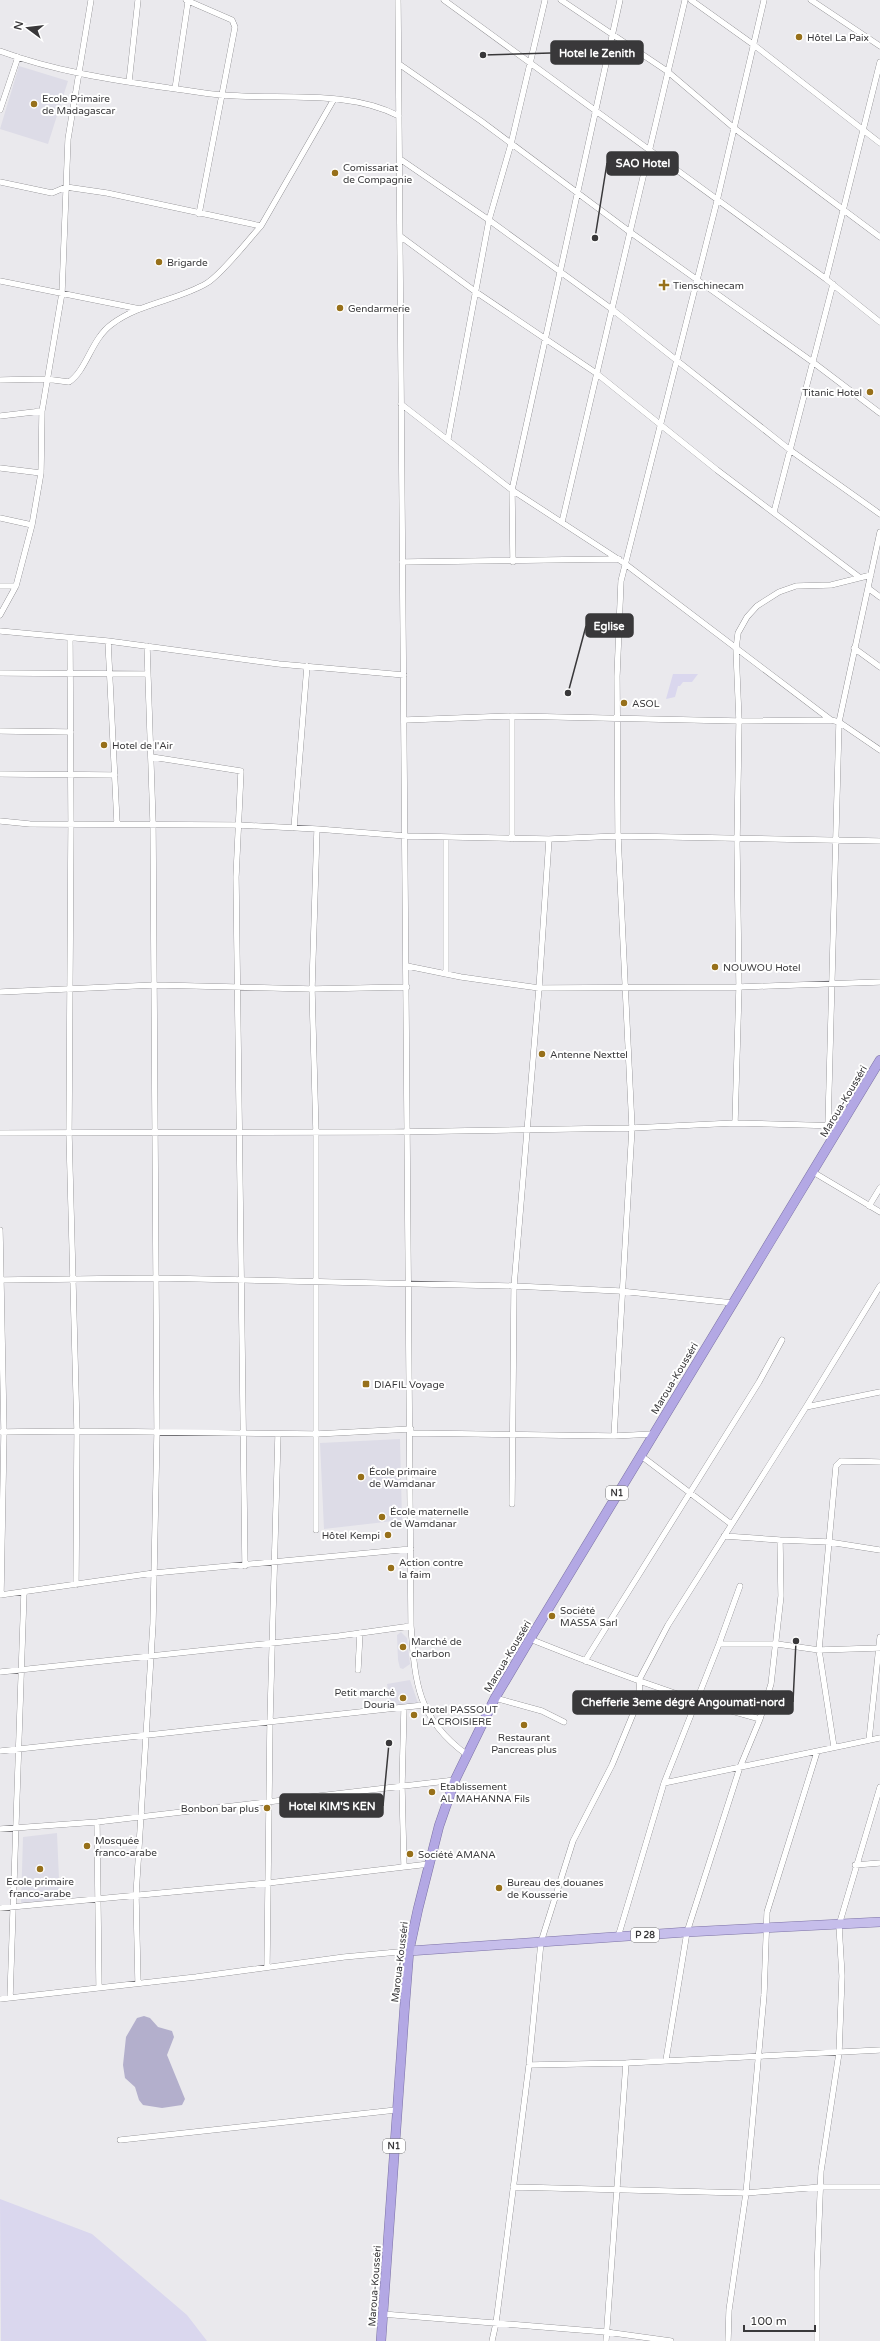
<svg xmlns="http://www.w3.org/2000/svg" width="880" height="2341" font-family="'Varela Round',sans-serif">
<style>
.built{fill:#dddce7}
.green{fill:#dad7ee}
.water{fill:#b3afcc}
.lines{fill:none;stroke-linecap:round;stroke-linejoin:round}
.minor-casing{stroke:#727175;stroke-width:6}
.primary-casing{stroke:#7c72a5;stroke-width:10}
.trunk-casing{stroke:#7c72a5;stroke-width:10}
.minor{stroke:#fff;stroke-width:5.5}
.primary{stroke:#c6beeb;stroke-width:9}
.trunk{stroke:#b3a8e4;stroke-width:9}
.poi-dot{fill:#97701a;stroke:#fff;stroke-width:1.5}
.labels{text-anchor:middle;stroke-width:4;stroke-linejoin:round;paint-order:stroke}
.shield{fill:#fff;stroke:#747475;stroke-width:1}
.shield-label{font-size:9px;font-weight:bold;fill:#39383a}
.poi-label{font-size:10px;fill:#39383a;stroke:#fff;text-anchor:start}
.street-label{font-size:10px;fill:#39383a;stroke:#fff}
.leader{fill:none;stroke:#39383a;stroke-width:1.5}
.callout-dot{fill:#39383a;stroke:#fff;stroke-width:1.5}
.callout{fill:#39383a;stroke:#39383a;stroke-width:1.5}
.callout-label{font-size:11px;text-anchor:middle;font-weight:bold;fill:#fff}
</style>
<rect width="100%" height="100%" fill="#eae9ed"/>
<!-- built -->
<path class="built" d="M 19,66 L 68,81 L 48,144 L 0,129 Z
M 400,1439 L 402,1520 L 324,1529 L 320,1443 Z
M 401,1632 L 407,1638 L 410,1664 L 403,1669 L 400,1668 L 398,1660 L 397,1635 Z
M 410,1680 L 419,1706 L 391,1708 L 387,1684 Z
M 57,1833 L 60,1902 L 21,1905 L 23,1837 Z"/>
<!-- green -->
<path class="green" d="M 673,674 L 698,674 L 692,682 L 683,682 L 680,686 L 678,686 L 675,697 L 666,699 Z
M 0,2199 L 92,2234 L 187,2315 L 207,2341 L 1,2341 Z"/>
<!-- water -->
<path class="water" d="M 144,2016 L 150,2018 L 158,2027 L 172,2031 L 174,2037 L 167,2055 L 185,2099 L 182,2105 L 162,2108 L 143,2105 L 139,2100 L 135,2087 L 125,2078 L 123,2065 L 126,2037 L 137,2018 Z"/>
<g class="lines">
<defs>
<path id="minor" d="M 186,0 L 232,20 L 235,27 L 199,214
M 398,0 L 411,1626 C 415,1682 417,1718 466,1754
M 444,0 L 826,279 L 880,322
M 561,0 L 667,71 L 734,128 L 880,237
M 685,0 L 630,232 L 814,363 L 880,413
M 691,0 L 754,45 L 880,143
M 811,0 L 880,46
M 0,51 C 54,71 112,80 169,88 C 187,90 205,94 223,95 C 280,100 346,89 399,116
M 399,64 L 481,121 L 630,232 L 562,522
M 129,82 L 138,0
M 175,89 L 188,2
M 0,110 L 18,57
M 400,159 L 489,220 L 613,310 L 790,450 L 880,514
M 0,182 L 52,193 L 66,187 L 107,193 L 261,226 C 248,240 222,274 207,283 C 179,300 140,303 112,324 C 91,339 87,370 69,382 L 46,379 L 0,380
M 261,226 L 334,99
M 400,236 L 476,292 L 596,373 L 717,470 L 859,577
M 826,279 L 880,62
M 0,281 L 140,309
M 401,404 L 512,490 L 624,563 L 831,720
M 0,416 L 42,411
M 448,439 L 489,220 L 511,144 L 545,0
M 0,468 L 41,473 L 32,525
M 41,473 L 42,411 L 62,293 L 68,139 L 91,0
M 774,512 L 833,284
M 0,518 L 32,525 L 16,586 L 0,615
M 402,562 L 619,559
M 513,562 L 512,490 L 620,0
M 0,586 L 16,586
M 868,588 L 880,597
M 0,631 L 108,641 L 279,664 L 404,675
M 70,638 L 71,824 L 69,1133 L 77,1431 L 76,1585
M 108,641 L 117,823
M 854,648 L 880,667
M 0,673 L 148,674
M 512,716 L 512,839
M 405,720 L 512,716 L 739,721 L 831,720 L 839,722 L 880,750
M 0,731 L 71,732
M 152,757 L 241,771 L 236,877 L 245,1566
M 0,774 L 115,775
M 0,821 L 30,824 L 238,825 L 317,829 L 406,836 L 549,839 L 618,836 L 880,841
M 294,828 L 307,666
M 407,966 L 461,977 L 539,988 L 739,987 L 880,982
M 446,974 L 446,837
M 0,992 L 155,985 L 312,989 L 407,987
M 735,1123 L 739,987 L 737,844 L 739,721 L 736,649 L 738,633 L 747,617 L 757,606 L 779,592 L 796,586 L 831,585 L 871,575
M 828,1125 L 839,722 L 880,532
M 0,1133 L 393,1132 L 632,1128 L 735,1123 L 841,1126
M 813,1172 L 880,1212
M 869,1206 L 880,1188
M 0,1230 L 4,1432 L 1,1595
M 0,1280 L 157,1278 L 514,1286 L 620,1291 L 733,1303
M 806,1407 L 880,1392
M 0,1432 L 77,1431 L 316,1434 L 411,1429
M 411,1433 L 614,1436 L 653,1434
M 614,1436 L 632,1128 L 618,836 L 617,676 L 621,581 L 717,201 L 764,0
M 640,1455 L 731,1524
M 512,1504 L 514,1286 L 539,988 L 549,839
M 316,1530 L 316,1133 L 312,989 L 317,829
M 724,1536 L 780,1540
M 0,1595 L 154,1573 L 411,1549
M 530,1639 C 605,1669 681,1698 760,1719
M 719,1644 L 740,1586
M 585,1661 L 759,1382 L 782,1340
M 358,1670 L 360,1633
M 0,1672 L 339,1636 L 411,1626
M 495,1698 L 542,1711 L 564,1722
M 869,1740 L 880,1637
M 834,1747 L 819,1650 L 836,1466 L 841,1461 L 880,1462
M 0,1751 L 424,1705
M 664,1783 L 880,1738
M 97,1822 L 99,1988
M 0,1829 L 97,1822 L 455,1780
M 855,1865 L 880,1863
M 404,1867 L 402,1786 L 404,1708
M 0,1908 L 268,1883 L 429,1864
M 618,1937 L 664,1783 L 719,1644 L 777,1644 L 819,1650 L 880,1648
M 267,1966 L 270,1721 L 278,1434
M 138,1983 L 136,1895 L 153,1624 L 157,1432 L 153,823 L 147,646
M 10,1998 L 24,1592
M 0,1999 L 196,1977 L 344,1957 L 409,1951
M 666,2060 L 687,1932 L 740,1767 L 760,1719 L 771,1684 L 781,1596 L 780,1540 L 829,1542 L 880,1550
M 529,2065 L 626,2063 L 880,2050
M 120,2140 L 396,2110
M 513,2187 L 746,2193 L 821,2187 L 880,2187
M 382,2314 L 606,2332 L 671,2341
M 492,2341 L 496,2323 L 529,2065 L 541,1942 L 573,1841 L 612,1765 L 638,1702 L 640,1694 L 639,1680 L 668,1625 L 806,1407 L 880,1286
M 606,2341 L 626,2063
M 728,2341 L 729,2310 L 746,2193 L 764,1995 L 767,1912 L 817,1752
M 817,2341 L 817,2271 L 821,2171 L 839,2053 L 842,1976 L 839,1925 L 880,1787"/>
<path id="primary" d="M 409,1951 L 687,1932 L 880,1922"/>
<path id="trunk" d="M 381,2341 L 405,2002 L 409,1951 L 418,1909 L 439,1826 L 455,1780 L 495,1698 L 530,1639 L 880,1060"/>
</defs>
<!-- minor casing -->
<use href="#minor" class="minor-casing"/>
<!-- primary casing -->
<use href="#primary" class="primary-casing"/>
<!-- trunk casing -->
<use href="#trunk" class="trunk-casing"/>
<!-- minor -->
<use href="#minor" class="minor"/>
<!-- primary -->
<use href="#primary" class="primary"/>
<!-- trunk -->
<use href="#trunk" class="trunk"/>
</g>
<!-- markers -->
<g class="poi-dot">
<circle cx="799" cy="37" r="4"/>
<circle cx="34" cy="104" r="4"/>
<circle cx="335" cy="173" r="4"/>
<circle cx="159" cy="262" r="4"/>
<path d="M662 279h4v4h4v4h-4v4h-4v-4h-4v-4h4z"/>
<circle cx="340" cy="308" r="4"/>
<circle cx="870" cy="392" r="4"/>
<circle cx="624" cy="703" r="4"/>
<circle cx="104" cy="745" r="4"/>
<circle cx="715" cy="967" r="4"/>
<circle cx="542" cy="1054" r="4"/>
<rect x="362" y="1380" width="8" height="8" rx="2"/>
<circle cx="361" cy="1477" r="4"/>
<circle cx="382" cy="1517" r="4"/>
<circle cx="388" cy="1535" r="4"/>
<circle cx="391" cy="1568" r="4"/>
<circle cx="552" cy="1616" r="4"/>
<circle cx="403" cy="1647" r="4"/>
<circle cx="403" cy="1698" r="4"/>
<circle cx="414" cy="1715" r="4"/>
<circle cx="524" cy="1725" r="4"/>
<circle cx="432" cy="1792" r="4"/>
<circle cx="267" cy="1808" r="4"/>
<circle cx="87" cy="1846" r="4"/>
<circle cx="410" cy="1854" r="4"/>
<circle cx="40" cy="1869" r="4"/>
<circle cx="499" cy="1888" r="4"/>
</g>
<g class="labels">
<!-- shield labels -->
<g class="shield">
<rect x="606" y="1486" width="22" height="14" rx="3"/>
<rect x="631" y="1928" width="28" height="14" rx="3"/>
<rect x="383" y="2139" width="22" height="14" rx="3"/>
</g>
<g class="shield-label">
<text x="617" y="1496">N1</text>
<text x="645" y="1938">P 28</text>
<text x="394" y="2149">N1</text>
</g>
<!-- poi labels -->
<g class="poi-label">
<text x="807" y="41">Hôtel La Paix</text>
<text x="42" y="102">Ecole Primaire<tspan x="42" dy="12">de Madagascar</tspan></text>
<text x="343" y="171">Comissariat<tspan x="343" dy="12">de Compagnie</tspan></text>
<text x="167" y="266">Brigarde</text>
<text x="673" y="289">Tienschinecam</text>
<text x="348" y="312">Gendarmerie</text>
<text x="862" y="396" text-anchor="end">Titanic Hotel</text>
<text x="632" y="707">ASOL</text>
<text x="112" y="749">Hotel de l'Air</text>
<text x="723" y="971">NOUWOU Hotel</text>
<text x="550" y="1058">Antenne Nexttel</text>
<text x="374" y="1388">DIAFIL Voyage</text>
<text x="369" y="1475">École primaire<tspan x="369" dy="12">de Wamdanar</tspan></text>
<text x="390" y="1515">École maternelle<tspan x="390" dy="12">de Wamdanar</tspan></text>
<text x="380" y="1539" text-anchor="end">Hôtel Kempi</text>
<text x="399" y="1566">Action contre<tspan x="399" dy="12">la faim</tspan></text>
<text x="560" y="1614">Société<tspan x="560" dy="12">MASSA Sarl</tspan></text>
<text x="411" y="1645">Marché de<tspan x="411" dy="12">charbon</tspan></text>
<text x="395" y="1696" text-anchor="end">Petit marché<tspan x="395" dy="12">Douria</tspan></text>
<text x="422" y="1713">Hotel PASSOUT<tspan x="422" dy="12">LA CROISIERE</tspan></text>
<text x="524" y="1741" text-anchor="middle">Restaurant<tspan x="524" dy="12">Pancreas plus</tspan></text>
<text x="440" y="1790">Etablissement<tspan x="440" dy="12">AL MAHANNA Fils</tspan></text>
<text x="259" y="1812" text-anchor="end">Bonbon bar plus</text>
<text x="95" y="1844">Mosquée<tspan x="95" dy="12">franco-arabe</tspan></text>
<text x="418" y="1858">Société AMANA</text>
<text x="40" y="1885" text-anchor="middle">Ecole primaire<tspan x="40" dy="12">franco-arabe</tspan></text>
<text x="507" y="1886">Bureau des douanes<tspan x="507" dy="12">de Kousserie</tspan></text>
</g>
<!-- street labels -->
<g class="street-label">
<text transform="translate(843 1101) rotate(-59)" y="4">Maroua-Kousséri</text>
<text transform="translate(674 1378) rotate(-59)" y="4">Maroua-Kousséri</text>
<text transform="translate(507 1656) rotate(-59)" y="4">Maroua-Kousséri</text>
<text transform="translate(399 1962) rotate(-83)" y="4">Maroua-Kousséri</text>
<text transform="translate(374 2286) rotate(-86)" y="4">Maroua-Kousséri</text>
</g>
</g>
<!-- callouts -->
<path class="leader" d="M483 55L551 53M595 238L607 163M568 693L586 626M796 1641L793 1702M389 1743L383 1806"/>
<g class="callout-dot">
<circle cx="483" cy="55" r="4"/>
<circle cx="595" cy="238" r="4"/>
<circle cx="568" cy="693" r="4"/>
<circle cx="796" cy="1641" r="4"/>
<circle cx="389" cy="1743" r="4"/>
</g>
<g class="callout">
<rect x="551" y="41" width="92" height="23" rx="4"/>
<rect x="607" y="152" width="71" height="23" rx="4"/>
<rect x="586" y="614" width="47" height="23" rx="4"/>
<rect x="573" y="1691" width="220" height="23" rx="4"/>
<rect x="280" y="1794" width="103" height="23" rx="4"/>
</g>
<g class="callout-label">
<text x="597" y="57">Hotel le Zenith</text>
<text x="643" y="167">SAO Hotel</text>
<text x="609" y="630">Eglise</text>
<text x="683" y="1706">Chefferie 3eme dégré Angoumati-nord</text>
<text x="332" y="1810">Hotel KIM'S KEN</text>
</g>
<!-- north arrow -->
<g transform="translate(28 28) rotate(285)" stroke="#ffffff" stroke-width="3" paint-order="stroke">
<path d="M0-3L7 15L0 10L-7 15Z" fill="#39383a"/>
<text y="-6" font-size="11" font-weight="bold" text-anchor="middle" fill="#39383a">N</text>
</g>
<!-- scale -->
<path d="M744 2325v6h71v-6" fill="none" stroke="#39383a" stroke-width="2"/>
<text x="750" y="2325" font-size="12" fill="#39383a" stroke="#ffffff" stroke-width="3" paint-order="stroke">100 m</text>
</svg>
